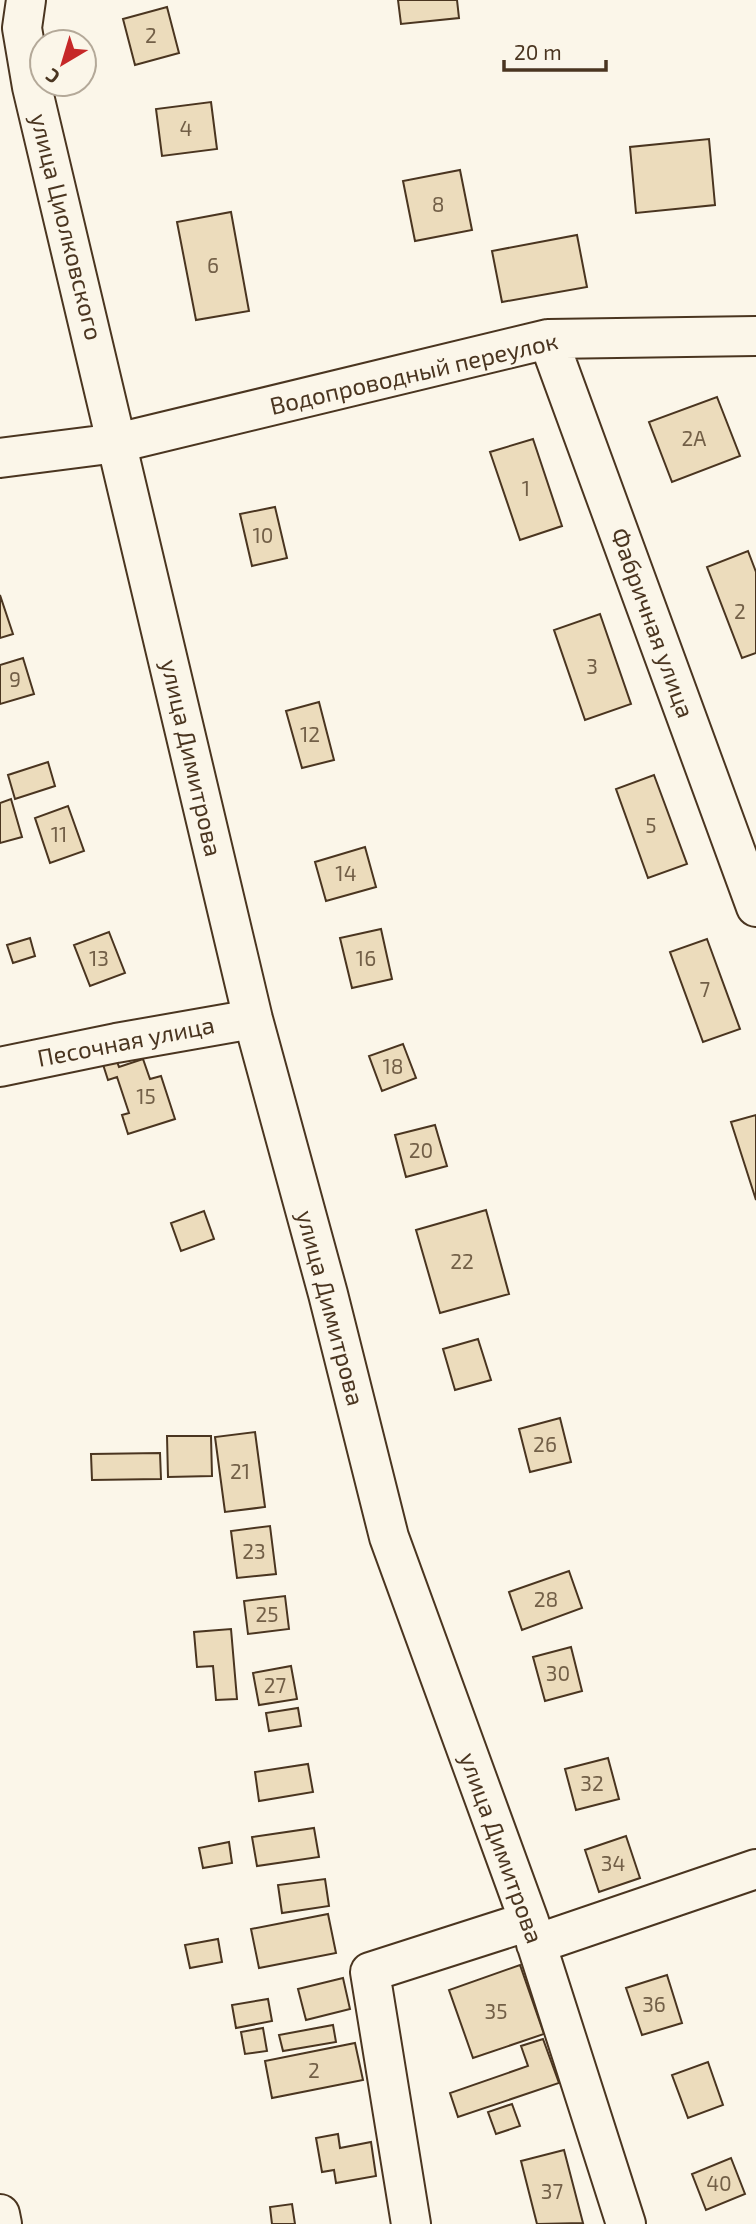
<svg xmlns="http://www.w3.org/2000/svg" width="756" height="2224" font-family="'Exo 2',sans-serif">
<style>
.building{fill:#ecdcbc;stroke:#4a3520;stroke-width:2}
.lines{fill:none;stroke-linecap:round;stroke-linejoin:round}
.minor-casing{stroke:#4a3520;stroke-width:42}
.minor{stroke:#fbf6e9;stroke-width:38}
.labels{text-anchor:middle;stroke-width:5;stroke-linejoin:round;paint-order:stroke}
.number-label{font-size:21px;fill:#725f47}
.street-label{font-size:24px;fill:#4a3520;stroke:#fbf6e9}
</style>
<rect width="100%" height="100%" fill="#fbf6e9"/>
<!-- building -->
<path class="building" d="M 398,0 L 457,0 L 459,18 L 401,24 Z
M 167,7 L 179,53 L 135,65 L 123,19 Z
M 211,102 L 217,149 L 162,156 L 156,109 Z
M 709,139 L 715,205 L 636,213 L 630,147 Z
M 460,170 L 472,230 L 415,241 L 403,181 Z
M 231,212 L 249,311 L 196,320 L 177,222 Z
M 577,235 L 587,287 L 502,302 L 492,251 Z
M 717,397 L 740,456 L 672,482 L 649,422 Z
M 533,439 L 562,526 L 520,540 L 490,452 Z
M 275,507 L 287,558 L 252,566 L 240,514 Z
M 748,551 L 756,572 L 756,653 L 742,658 L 707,567 Z
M 0,595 L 13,634 L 0,638 Z
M 600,614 L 631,704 L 585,720 L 554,630 Z
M 23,658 L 34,694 L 0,704 L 0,665 Z
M 319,702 L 334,760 L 302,768 L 286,711 Z
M 48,762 L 55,786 L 15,799 L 8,775 Z
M 654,775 L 687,864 L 648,878 L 616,789 Z
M 11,799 L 22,837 L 0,843 L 0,803 Z
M 68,806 L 84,851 L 50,863 L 35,818 Z
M 365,847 L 376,887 L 326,901 L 315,862 Z
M 381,929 L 392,979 L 352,988 L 340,938 Z
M 109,932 L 125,973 L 90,986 L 74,945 Z
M 30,938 L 35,956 L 13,963 L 7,945 Z
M 707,939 L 740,1029 L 703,1042 L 670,952 Z
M 403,1044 L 416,1078 L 382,1091 L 369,1056 Z
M 112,1048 L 119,1067 L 143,1059 L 150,1079 L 161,1076 L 175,1119 L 128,1134 L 122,1115 L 129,1113 L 117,1077 L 108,1080 L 99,1052 Z
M 756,1115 L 756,1200 L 731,1122 Z
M 435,1125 L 447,1166 L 406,1177 L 395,1135 Z
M 486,1210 L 509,1294 L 440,1313 L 416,1230 Z
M 204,1211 L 214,1239 L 181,1251 L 171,1223 Z
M 478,1339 L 491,1380 L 455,1390 L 443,1349 Z
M 560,1418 L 571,1462 L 530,1472 L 519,1429 Z
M 255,1432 L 265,1507 L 225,1512 L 215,1437 Z
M 167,1436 L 211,1436 L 212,1476 L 168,1477 Z
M 160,1453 L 161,1479 L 92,1480 L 91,1454 Z
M 270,1526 L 276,1574 L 237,1578 L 231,1531 Z
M 569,1571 L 582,1608 L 522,1630 L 509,1592 Z
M 285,1596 L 289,1629 L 248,1634 L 244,1601 Z
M 231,1629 L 237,1699 L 216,1700 L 213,1666 L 197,1667 L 194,1632 Z
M 571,1647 L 582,1691 L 545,1701 L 533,1657 Z
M 291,1666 L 297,1699 L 259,1705 L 253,1673 Z
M 298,1708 L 301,1726 L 269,1731 L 266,1713 Z
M 608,1758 L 619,1799 L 576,1810 L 565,1769 Z
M 308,1764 L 313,1792 L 259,1801 L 255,1772 Z
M 314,1828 L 319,1857 L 257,1866 L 252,1837 Z
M 626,1836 L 640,1878 L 599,1892 L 585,1850 Z
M 229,1842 L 232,1863 L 203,1868 L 199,1848 Z
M 325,1879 L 329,1906 L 282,1913 L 278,1885 Z
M 328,1914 L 336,1953 L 259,1968 L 251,1929 Z
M 218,1939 L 222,1962 L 190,1968 L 185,1945 Z
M 520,1965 L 544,2034 L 473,2058 L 449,1990 Z
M 667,1975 L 682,2023 L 642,2035 L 626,1988 Z
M 343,1978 L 350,2009 L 306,2020 L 298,1989 Z
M 268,1999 L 272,2021 L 236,2028 L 232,2005 Z
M 333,2025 L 336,2042 L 283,2051 L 279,2035 Z
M 263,2028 L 267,2051 L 245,2054 L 241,2032 Z
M 543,2039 L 559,2083 L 458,2117 L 450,2093 L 528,2066 L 521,2046 Z
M 355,2043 L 363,2080 L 272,2098 L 265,2061 Z
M 708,2062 L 723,2105 L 688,2118 L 672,2075 Z
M 512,2104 L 520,2126 L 496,2134 L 488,2112 Z
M 338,2134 L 340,2148 L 371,2142 L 376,2176 L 336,2183 L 334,2170 L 322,2172 L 316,2138 Z
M 564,2150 L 583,2223 L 537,2224 L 521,2161 Z
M 731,2158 L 745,2194 L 706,2210 L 692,2174 Z
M 292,2204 L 295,2224 L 272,2224 L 270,2207 Z"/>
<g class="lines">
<defs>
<path id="minor" d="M 26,0 L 22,28 L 32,87 L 253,1019 L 328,1294 L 389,1537 L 529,1921 L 626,2224
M 548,339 L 756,907
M 0,458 L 117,443 L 548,339 L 756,336
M 0,1067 L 116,1043 L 253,1019
M 536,1944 L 756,1869
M 0,2214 L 2,2224
M 411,2224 L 370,1972 L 529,1921"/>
</defs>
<!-- minor casing -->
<use href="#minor" class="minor-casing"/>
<!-- minor -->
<use href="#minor" class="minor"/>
</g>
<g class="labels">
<!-- number labels -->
<g class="number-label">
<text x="151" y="43">2</text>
<text x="186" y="136">4</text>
<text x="438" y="212">8</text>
<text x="213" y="273">6</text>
<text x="694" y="446">2А</text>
<text x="526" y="496">1</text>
<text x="263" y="543">10</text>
<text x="740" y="619">2</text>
<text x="592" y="674">3</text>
<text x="15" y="687">9</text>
<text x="310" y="742">12</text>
<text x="651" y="833">5</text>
<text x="59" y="842">11</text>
<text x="346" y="881">14</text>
<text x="99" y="966">13</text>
<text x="366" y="966">16</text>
<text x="705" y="997">7</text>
<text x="393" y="1074">18</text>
<text x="146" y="1104">15</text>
<text x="421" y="1158">20</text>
<text x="462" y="1269">22</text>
<text x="545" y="1452">26</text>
<text x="240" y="1479">21</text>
<text x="254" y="1559">23</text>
<text x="546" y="1607">28</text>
<text x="267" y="1622">25</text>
<text x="558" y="1681">30</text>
<text x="275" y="1693">27</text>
<text x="592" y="1791">32</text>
<text x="613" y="1871">34</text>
<text x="654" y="2012">36</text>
<text x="496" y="2019">35</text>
<text x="314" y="2078">2</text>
<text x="719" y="2191">40</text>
<text x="552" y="2199">37</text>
</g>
<!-- street labels -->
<g class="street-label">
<text transform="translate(66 227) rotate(76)" y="8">улица Циолковского</text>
<text transform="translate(414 374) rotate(-13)" y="8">Водопроводный переулок</text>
<text transform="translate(652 623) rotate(70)" y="8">Фабричная улица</text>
<text transform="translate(191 758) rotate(77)" y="8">улица Димитрова</text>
<text transform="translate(126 1042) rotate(-11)" y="8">Песочная улица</text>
<text transform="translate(330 1308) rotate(75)" y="8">улица Димитрова</text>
<text transform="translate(501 1848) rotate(70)" y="8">улица Димитрова</text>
</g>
</g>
<!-- north arrow -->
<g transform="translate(63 63) rotate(218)"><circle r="33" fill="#fbf6e9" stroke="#b4a999" stroke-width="2"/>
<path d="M0-5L12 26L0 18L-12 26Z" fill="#c62828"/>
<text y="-10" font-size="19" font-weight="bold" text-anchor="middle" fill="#4a3520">С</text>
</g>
<!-- scale -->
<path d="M504 60v10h102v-10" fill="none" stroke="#4a3520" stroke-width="3.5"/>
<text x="514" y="60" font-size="21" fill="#4a3520" stroke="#fbf6e9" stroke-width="5" paint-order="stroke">20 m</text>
</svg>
